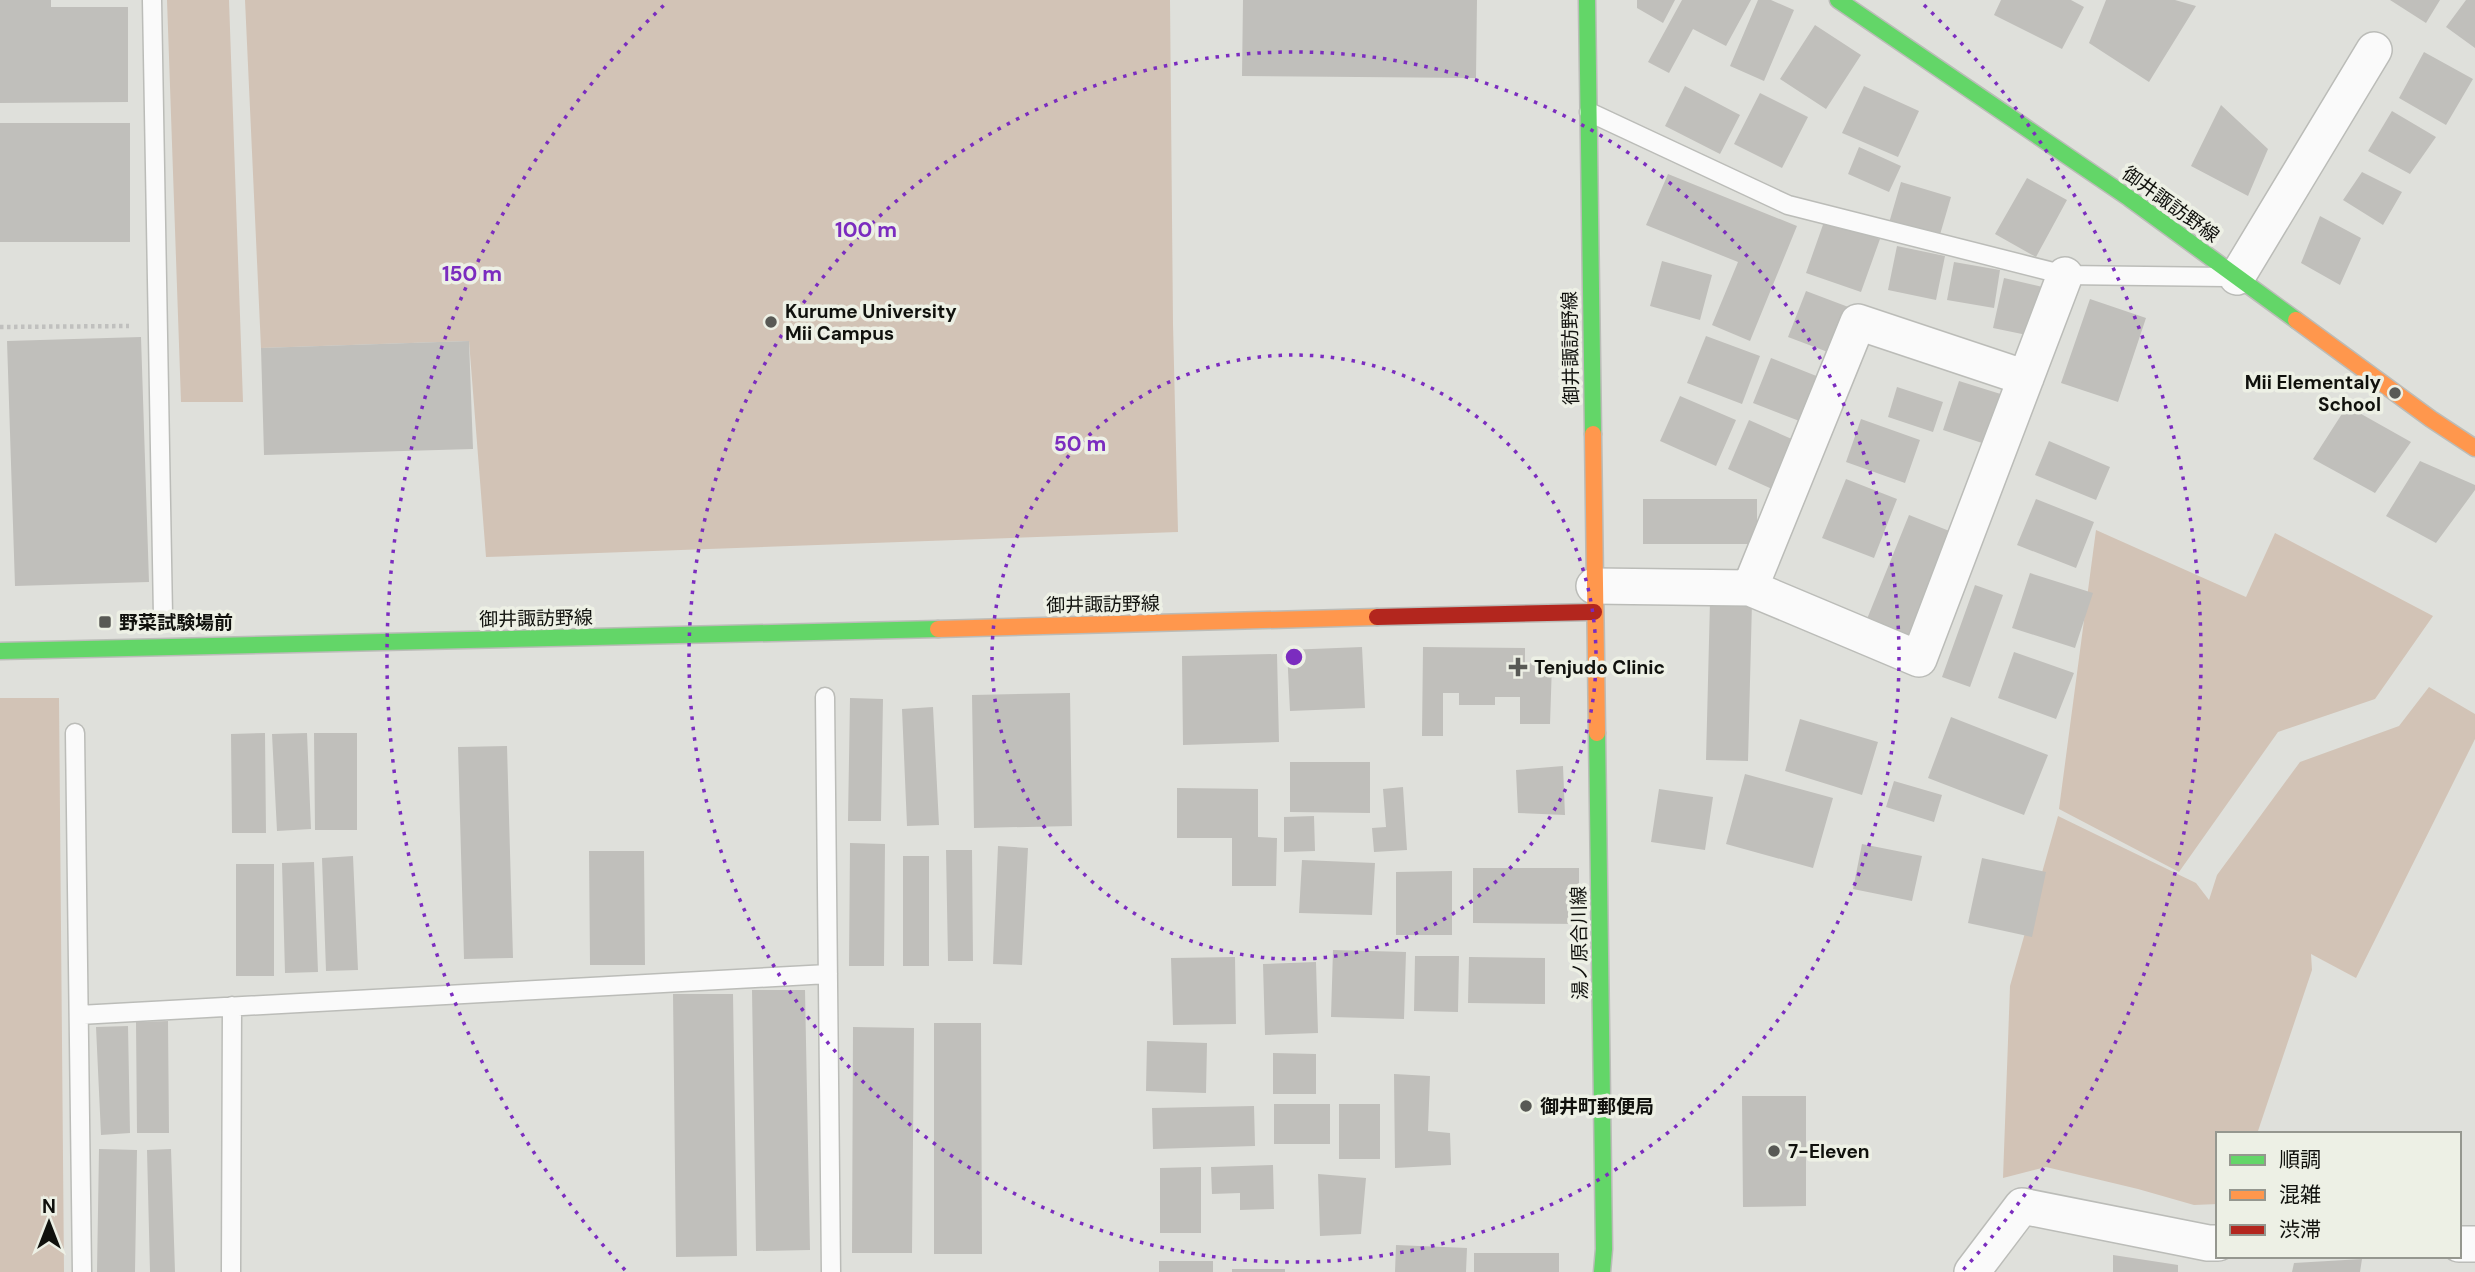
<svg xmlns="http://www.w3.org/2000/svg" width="2475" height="1272" font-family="'DM Sans','Noto Sans JP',sans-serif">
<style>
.green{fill:#d2c3b6}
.building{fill:#c0bfbb}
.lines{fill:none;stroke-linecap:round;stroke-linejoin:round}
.lane-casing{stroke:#bbbcb8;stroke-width:21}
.street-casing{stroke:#bbbcb8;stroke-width:38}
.fast-casing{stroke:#bbbcb8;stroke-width:19}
.slow-casing{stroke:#bbbcb8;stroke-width:19}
.jam-casing{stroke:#bbbcb8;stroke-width:19}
.path{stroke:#c0c0be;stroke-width:4.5;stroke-dasharray:3.5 3.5;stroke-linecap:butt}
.lane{stroke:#fafafa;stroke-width:18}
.street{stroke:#fafafa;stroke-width:35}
.fast{stroke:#63d668;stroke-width:16}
.slow{stroke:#ff974d;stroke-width:16}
.jam{stroke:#b3261e;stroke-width:16}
.ring{fill:none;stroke:#7b2cbf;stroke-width:3.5;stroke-dasharray:3.5 7}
.poi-dot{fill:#585955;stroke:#edf0e5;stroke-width:2.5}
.labels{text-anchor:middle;stroke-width:7;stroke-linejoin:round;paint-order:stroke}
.street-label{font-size:19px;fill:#10110d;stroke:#edf0e5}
.poi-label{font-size:19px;font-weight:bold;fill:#10110d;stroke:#edf0e5;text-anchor:start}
.centre{fill:#7b2cbf;stroke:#edf0e5;stroke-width:3.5}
.ring-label{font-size:21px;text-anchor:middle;font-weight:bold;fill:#7b2cbf;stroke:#edf0e5;stroke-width:7;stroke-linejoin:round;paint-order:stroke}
</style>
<rect width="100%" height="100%" fill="#dfe0db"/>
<!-- green -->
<path class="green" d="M 167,0 L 229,0 L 243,402 L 181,402 Z
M 245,0 L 1170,0 L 1173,324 L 1178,532 L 486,557 L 469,341 L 261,348 Z
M 2096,530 L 2246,597 L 2275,533 L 2433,616 L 2375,699 L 2278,732 L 2179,872 L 2059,809 Z
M 2429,687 L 2475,714 L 2475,739 L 2356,978 L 2311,954 L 2312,970 L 2257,1134 L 2218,1134 L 2218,1204 L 2194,1205 L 2138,1189 L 2046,1167 L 2003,1178 L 2010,986 L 2058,816 L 2196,883 L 2209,900 L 2217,875 L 2300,762 L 2399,726 Z
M 0,698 L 59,698 L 64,1272 L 0,1272 Z"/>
<!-- building -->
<path class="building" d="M 0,0 L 51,0 L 51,7 L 128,7 L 128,102 L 0,103 Z
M 1243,0 L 1477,0 L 1476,78 L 1242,76 Z
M 1637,0 L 1675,0 L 1663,23 L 1637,8 Z
M 1682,0 L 1751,0 L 1726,46 L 1693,29 L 1669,73 L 1648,62 Z
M 1758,0 L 1771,0 L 1794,10 L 1764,81 L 1730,66 Z
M 2001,0 L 2071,0 L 2084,7 L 2062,49 L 1994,15 Z
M 2106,0 L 2175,0 L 2196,6 L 2149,82 L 2089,43 Z
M 2390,0 L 2440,0 L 2426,23 Z
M 2466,0 L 2475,0 L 2475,48 L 2446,27 Z
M 1815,25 L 1861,55 L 1826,109 L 1780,79 Z
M 2424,52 L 2473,79 L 2446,125 L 2399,98 Z
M 1685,86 L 1740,115 L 1720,154 L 1665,126 Z
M 1864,86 L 1919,111 L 1898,157 L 1842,133 Z
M 1760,93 L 1808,117 L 1782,168 L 1734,144 Z
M 2221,105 L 2268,149 L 2248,196 L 2191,166 Z
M 2392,111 L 2436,137 L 2410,174 L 2368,151 Z
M 0,123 L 130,123 L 130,242 L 0,242 Z
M 1859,147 L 1901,166 L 1889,192 L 1848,174 Z
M 2362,172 L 2402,192 L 2383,225 L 2343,200 Z
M 1668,174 L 1797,226 L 1750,341 L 1712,325 L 1738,262 L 1646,225 Z
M 2027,178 L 2067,200 L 2036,257 L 1995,234 Z
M 1901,182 L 1951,197 L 1939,238 L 1889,223 Z
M 2320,216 L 2361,238 L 2340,285 L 2301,263 Z
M 1825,219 L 1880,239 L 1861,292 L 1806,273 Z
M 1897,246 L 1945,256 L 1936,300 L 1888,290 Z
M 1662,261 L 1712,275 L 1700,320 L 1650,306 Z
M 1954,262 L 2000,270 L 1994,308 L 1947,300 Z
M 2004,278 L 2047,288 L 2036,337 L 1993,328 Z
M 1806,291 L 1851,308 L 1833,354 L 1788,337 Z
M 2090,299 L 2146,318 L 2118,402 L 2061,383 Z
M 1706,336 L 1760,356 L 1742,404 L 1687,383 Z
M 141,337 L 149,582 L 15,586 L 7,341 Z
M 469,341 L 473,449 L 264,455 L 261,348 Z
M 1771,358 L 1819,377 L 1802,422 L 1753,403 Z
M 1959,381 L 2007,396 L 1991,446 L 1943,430 Z
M 1897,387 L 1943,402 L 1933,432 L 1888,417 Z
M 1680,396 L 1736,420 L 1716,466 L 1660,441 Z
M 2347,406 L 2411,442 L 2375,493 L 2313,459 Z
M 1861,419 L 1920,440 L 1905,483 L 1846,462 Z
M 1749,420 L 1794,440 L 1772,489 L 1728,469 Z
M 2049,441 L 2110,467 L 2096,500 L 2035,475 Z
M 2420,461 L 2475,485 L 2475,490 L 2436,543 L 2386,516 Z
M 1846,479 L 1897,499 L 1874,558 L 1822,538 Z
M 1643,499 L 1757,499 L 1757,544 L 1643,544 Z
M 2036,499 L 2094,522 L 2076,568 L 2017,545 Z
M 1909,515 L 1962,536 L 1920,640 L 1867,619 Z
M 2030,573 L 2093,593 L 2075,648 L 2012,628 Z
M 1975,585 L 2003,595 L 1970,687 L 1942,677 Z
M 1710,601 L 1752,602 L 1748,761 L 1706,760 Z
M 1362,647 L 1365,708 L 1290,711 L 1287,650 Z
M 1423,647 L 1525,648 L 1525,663 L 1552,664 L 1550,724 L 1520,724 L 1520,697 L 1495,697 L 1495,705 L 1459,705 L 1459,693 L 1443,693 L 1443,736 L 1422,736 Z
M 2014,652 L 2074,673 L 2056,719 L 1998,698 Z
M 1277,654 L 1279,742 L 1183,745 L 1182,656 Z
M 1070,693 L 1072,826 L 974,828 L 972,695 Z
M 850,698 L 883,699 L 881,821 L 848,821 Z
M 933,707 L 939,825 L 907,826 L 902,709 Z
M 1951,717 L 2048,755 L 2024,815 L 1928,778 Z
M 1800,719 L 1878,742 L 1862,795 L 1785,771 Z
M 265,733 L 266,833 L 232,833 L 231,734 Z
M 307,733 L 311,829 L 277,831 L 272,734 Z
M 314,733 L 357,733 L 357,830 L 315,830 Z
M 507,746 L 513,958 L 464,959 L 458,747 Z
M 1290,762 L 1370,762 L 1370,813 L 1290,812 Z
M 1563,766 L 1565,815 L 1518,813 L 1516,770 Z
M 1745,774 L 1833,798 L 1813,868 L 1726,844 Z
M 1894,781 L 1942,795 L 1934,822 L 1886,807 Z
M 1403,787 L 1407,850 L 1374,852 L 1372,828 L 1386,827 L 1383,789 Z
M 1177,788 L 1258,789 L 1258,837 L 1277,838 L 1276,886 L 1232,886 L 1232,838 L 1177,838 Z
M 1659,789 L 1713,797 L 1705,850 L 1651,842 Z
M 1314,816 L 1315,851 L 1284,852 L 1284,817 Z
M 850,843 L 885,844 L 884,966 L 849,966 Z
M 1862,844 L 1922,856 L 1912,901 L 1853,889 Z
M 998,846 L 1028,848 L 1022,965 L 993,964 Z
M 946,850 L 972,850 L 973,961 L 948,961 Z
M 589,851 L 644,851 L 645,965 L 590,965 Z
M 353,856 L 358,970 L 326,971 L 322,858 Z
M 903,856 L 929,856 L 929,966 L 903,966 Z
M 1982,858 L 2046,872 L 2032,937 L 1968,923 Z
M 1302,860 L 1375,863 L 1372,915 L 1299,913 Z
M 314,862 L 318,972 L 285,973 L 282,863 Z
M 236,864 L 274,864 L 274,976 L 236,976 Z
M 1473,868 L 1579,868 L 1579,924 L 1473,923 Z
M 1452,871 L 1452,935 L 1396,935 L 1396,872 Z
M 1333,950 L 1406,952 L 1404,1019 L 1331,1017 Z
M 1415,956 L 1459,956 L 1458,1012 L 1414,1011 Z
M 1235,957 L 1236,1024 L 1173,1025 L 1171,958 Z
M 1469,957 L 1545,958 L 1545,1004 L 1468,1003 Z
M 1316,962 L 1318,1033 L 1265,1035 L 1263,964 Z
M 752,990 L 805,990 L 810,1250 L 756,1251 Z
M 673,994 L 733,994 L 737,1256 L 676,1257 Z
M 168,1021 L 169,1133 L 137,1133 L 136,1022 Z
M 934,1023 L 981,1023 L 982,1254 L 934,1254 Z
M 128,1026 L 130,1133 L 101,1135 L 96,1027 Z
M 853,1027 L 914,1028 L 912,1253 L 852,1253 Z
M 1147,1041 L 1207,1043 L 1206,1093 L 1146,1091 Z
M 1273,1053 L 1316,1054 L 1316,1094 L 1273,1094 Z
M 1394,1074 L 1430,1076 L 1428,1131 L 1450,1133 L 1451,1165 L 1395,1168 Z
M 1742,1096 L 1806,1096 L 1806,1206 L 1743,1207 Z
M 1274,1104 L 1330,1104 L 1330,1144 L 1274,1144 Z
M 1339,1104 L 1380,1104 L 1380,1159 L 1339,1159 Z
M 1254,1106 L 1255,1146 L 1153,1149 L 1152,1108 Z
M 99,1149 L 137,1150 L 135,1272 L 97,1272 Z
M 171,1149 L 175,1272 L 150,1272 L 147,1150 Z
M 1273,1165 L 1274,1209 L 1240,1210 L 1240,1193 L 1212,1194 L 1211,1167 Z
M 1201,1167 L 1201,1233 L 1160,1233 L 1160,1168 Z
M 1318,1174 L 1366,1178 L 1361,1234 L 1320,1236 Z
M 1396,1245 L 1467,1248 L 1466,1272 L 1395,1272 Z
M 1474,1253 L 1559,1253 L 1559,1272 L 1474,1272 Z
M 2113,1255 L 2178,1265 L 2178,1272 L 2113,1272 Z
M 2362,1259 L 2360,1272 L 2292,1272 L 2294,1263 Z
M 1159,1261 L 1213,1261 L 1213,1272 L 1159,1272 Z
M 1232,1269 L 1285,1269 L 1285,1272 L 1232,1272 Z"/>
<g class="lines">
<defs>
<path id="lane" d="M 152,0 L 163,616
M 1589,112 L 1788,205 L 2065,275 L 2226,277
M 825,697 L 831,1272
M 75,733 L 82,1272
M 79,1015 L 828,974
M 231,1272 L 232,1006"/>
<path id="street" d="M 2237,277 L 2374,50
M 2026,378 L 1858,322 L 1750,588 L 1919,659 L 2065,275
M 1594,586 L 1750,588
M 2459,1244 L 2475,1244
M 1972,1272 L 2022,1206 L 2208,1243 L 2218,1243"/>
<path id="fast" d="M 1587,0 L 1593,434
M 1838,0 L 2129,198 L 2296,320
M 0,651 L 938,629
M 1597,733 L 1604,1249 L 1602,1272"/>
<path id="slow" d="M 2296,320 L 2431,419 L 2475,448
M 1593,434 L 1597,733
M 938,629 L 1377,617"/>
<path id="jam" d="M 1377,617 L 1594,612"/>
</defs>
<!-- lane casing -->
<use href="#lane" class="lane-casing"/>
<!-- street casing -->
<use href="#street" class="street-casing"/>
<!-- fast casing -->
<use href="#fast" class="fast-casing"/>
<!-- slow casing -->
<use href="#slow" class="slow-casing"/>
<!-- jam casing -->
<use href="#jam" class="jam-casing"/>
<!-- path -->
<path class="path" d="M 0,327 L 129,326"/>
<!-- lane -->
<use href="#lane" class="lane"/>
<!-- street -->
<use href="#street" class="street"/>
<!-- fast -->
<use href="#fast" class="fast"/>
<!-- slow -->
<use href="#slow" class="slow"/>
<!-- jam -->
<use href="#jam" class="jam"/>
</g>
<!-- distance rings -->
<g class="ring">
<circle cx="1294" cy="657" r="302"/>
<circle cx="1294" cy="657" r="605"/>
<path d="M625 1270A907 907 0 0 1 664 5M1924 5A907 907 0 0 1 1963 1270"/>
</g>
<!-- markers -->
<g class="poi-dot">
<circle cx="771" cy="322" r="7"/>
<circle cx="2395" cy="393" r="7"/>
<rect x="98" y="615" width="14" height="14" rx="3.5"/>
<path d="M1514.5 656.5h7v7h7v7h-7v7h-7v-7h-7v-7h7z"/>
<circle cx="1526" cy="1106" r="7"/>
<circle cx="1774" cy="1151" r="7"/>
</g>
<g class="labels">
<!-- street labels -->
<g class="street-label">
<text transform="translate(2171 204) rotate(36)" y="7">御井諏訪野線</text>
<text transform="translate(1570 348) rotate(-91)" y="7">御井諏訪野線</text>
<text transform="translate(1103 604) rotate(-1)" y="7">御井諏訪野線</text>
<text transform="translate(536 618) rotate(-1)" y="7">御井諏訪野線</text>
<text transform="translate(1579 943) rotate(-91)" y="7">湯ノ原合川線</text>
</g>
<!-- poi labels -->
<g class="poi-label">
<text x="785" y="318">Kurume University<tspan x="785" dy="22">Mii Campus</tspan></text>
<text x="2381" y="389" text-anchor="end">Mii Elementaly<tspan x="2381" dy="22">School</tspan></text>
<text x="119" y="629">野菜試験場前</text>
<text x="1534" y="674">Tenjudo Clinic</text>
<text x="1540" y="1113">御井町郵便局</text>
<text x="1788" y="1158">7-Eleven</text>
</g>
</g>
<circle cx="1294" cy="657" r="10" class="centre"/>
<g class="ring-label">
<text x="866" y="237">100 m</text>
<text x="472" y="281">150 m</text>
<text x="1080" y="451">50 m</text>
</g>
<!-- legend -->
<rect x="2216" y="1132" width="245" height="126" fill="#edf0e5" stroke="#95978f" stroke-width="2"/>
<rect x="2230" y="1155" width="35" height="10" fill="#63d668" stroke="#95978f" stroke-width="2"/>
<text x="2279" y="1167" font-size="21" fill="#10110d">順調</text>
<rect x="2230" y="1190" width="35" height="10" fill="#ff974d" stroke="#95978f" stroke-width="2"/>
<text x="2279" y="1202" font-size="21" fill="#10110d">混雑</text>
<rect x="2230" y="1225" width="35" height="10" fill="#b3261e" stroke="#95978f" stroke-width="2"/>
<text x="2279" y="1237" font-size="21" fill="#10110d">渋滞</text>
<!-- north arrow -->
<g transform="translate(49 1223)" stroke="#edf0e5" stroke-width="5" paint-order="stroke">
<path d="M0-5L12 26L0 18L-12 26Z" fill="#10110d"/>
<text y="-10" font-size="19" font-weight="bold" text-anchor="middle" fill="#10110d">N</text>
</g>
</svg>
